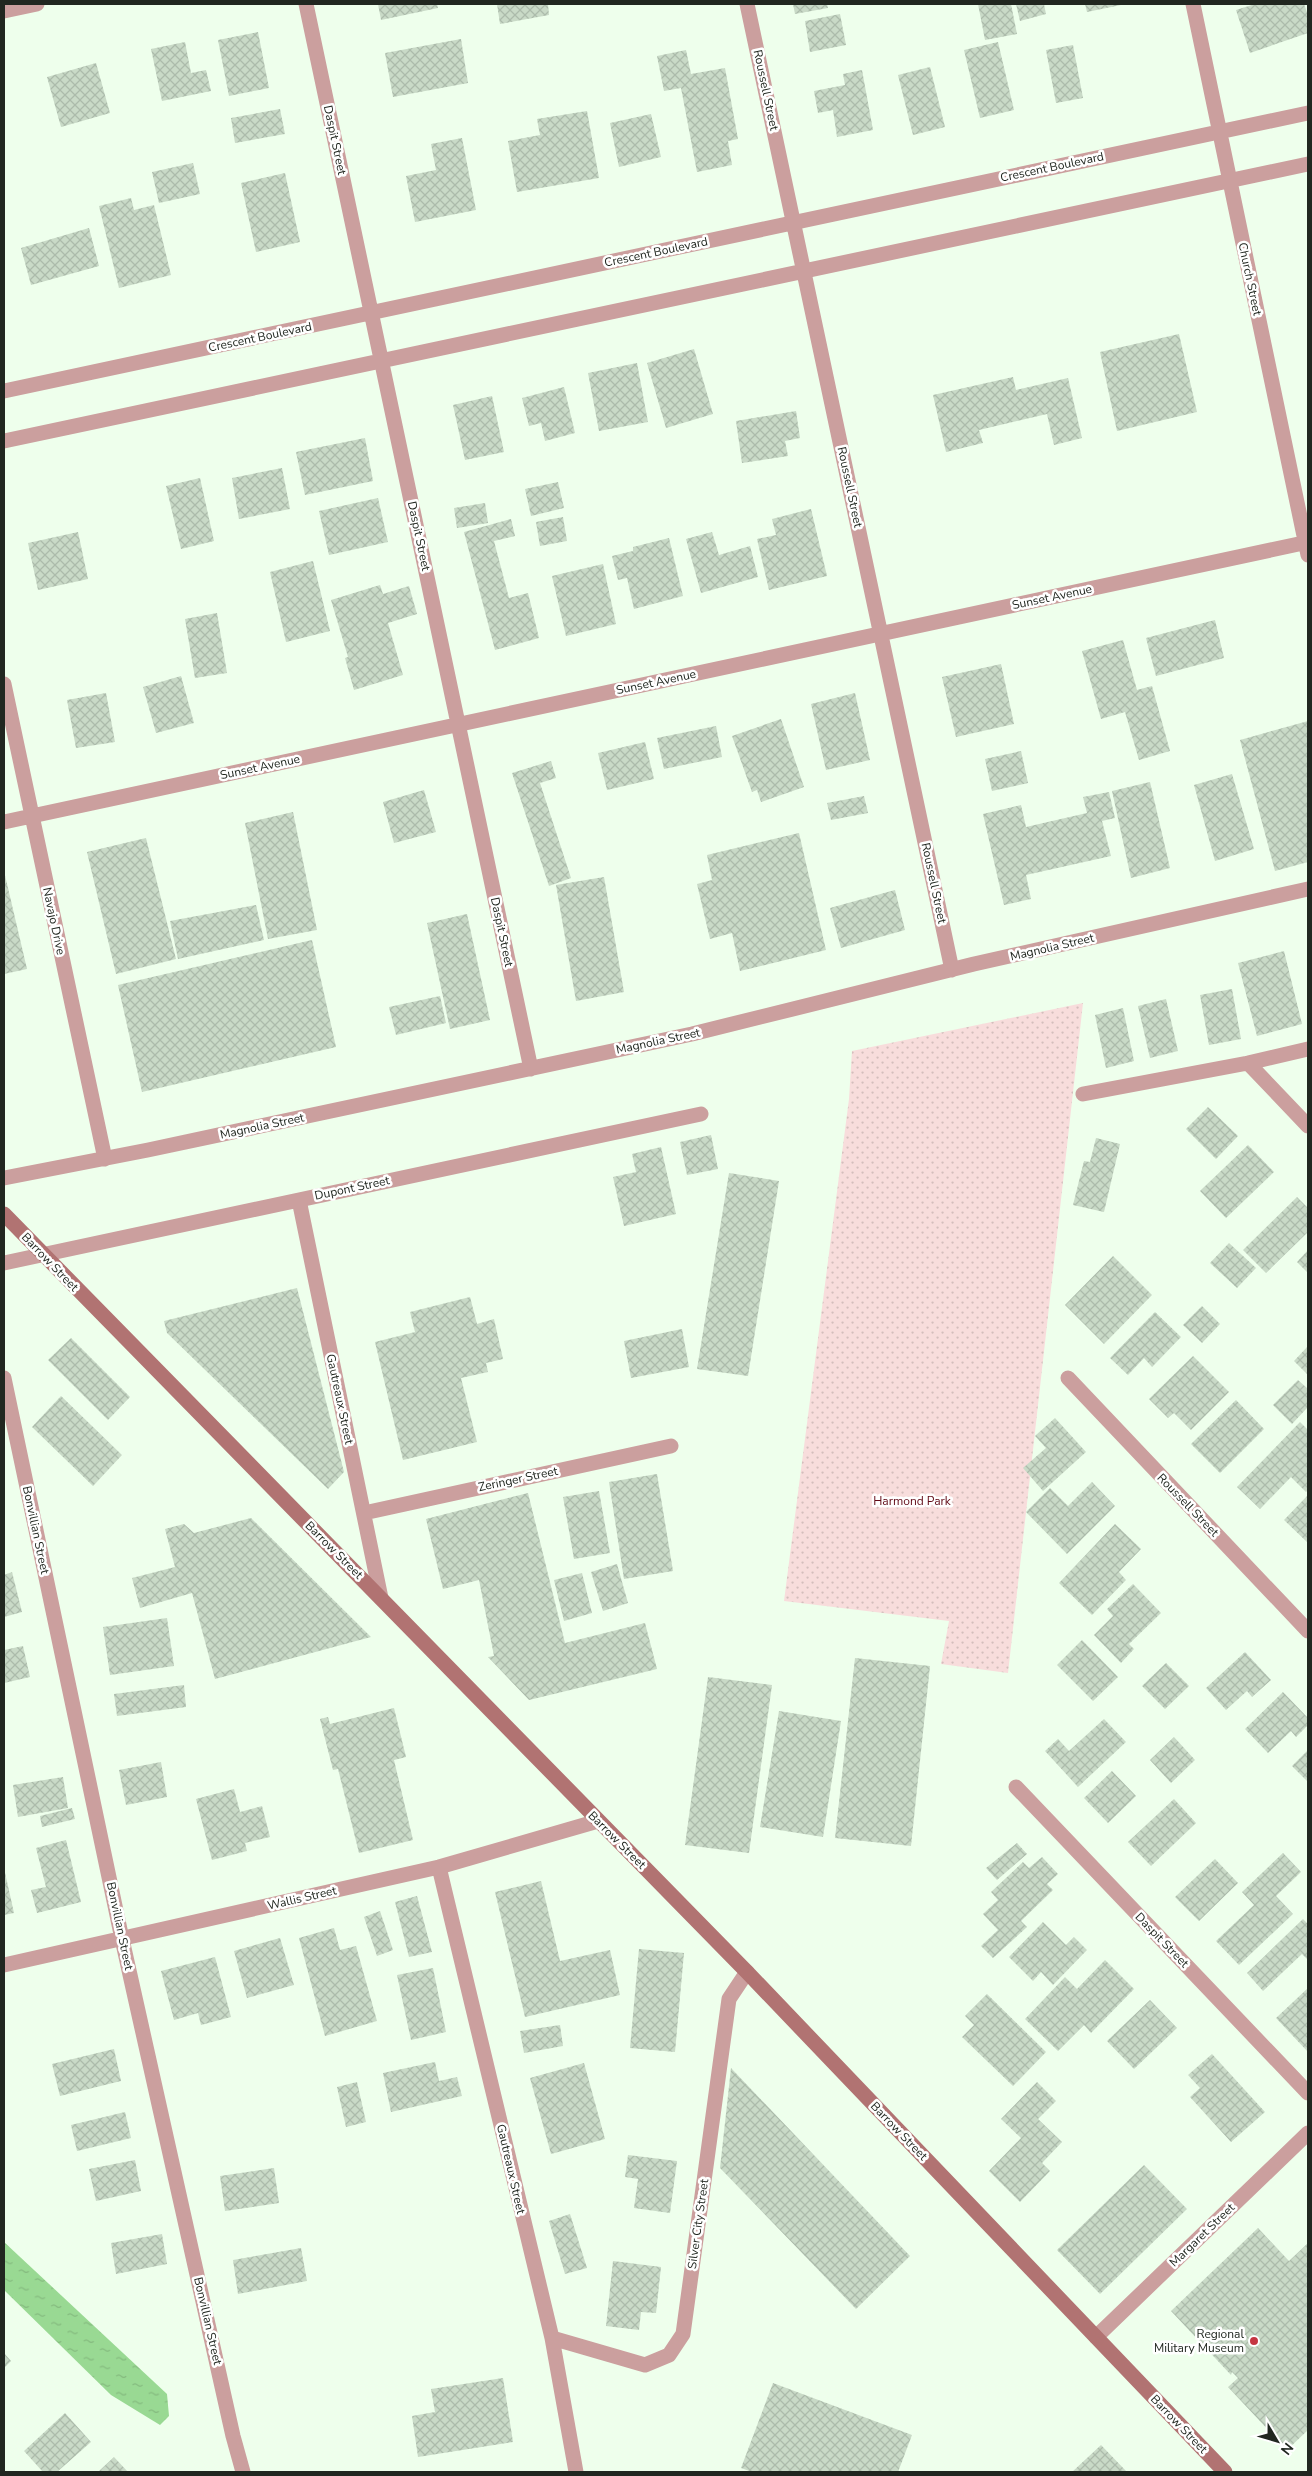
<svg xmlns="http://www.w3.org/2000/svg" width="1312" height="2476" font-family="'Nunito Sans',sans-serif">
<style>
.park{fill:url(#park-dots)}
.water{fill:url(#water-ripples)}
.building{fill:url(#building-cross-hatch)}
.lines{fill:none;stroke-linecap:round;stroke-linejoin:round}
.street{stroke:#cb9f9e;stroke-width:15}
.secondary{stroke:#b17372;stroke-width:15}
.poi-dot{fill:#c53542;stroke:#fff;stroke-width:2}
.labels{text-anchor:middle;stroke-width:5;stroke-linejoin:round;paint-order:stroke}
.street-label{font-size:12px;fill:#212720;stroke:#fff}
.park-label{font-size:12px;fill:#600a16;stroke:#fff}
.poi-label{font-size:12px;fill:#212720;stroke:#fff;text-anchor:end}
</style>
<defs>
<pattern id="park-dots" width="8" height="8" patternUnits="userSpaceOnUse" patternTransform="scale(1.25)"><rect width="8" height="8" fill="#f8dddc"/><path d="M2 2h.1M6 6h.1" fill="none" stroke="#d4bebc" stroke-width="1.8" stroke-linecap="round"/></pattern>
<pattern id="water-ripples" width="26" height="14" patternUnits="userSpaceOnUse" patternTransform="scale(1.25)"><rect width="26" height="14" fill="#99d993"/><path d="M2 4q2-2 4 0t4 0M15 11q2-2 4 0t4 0" fill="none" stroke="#84ba7e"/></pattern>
<pattern id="building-cross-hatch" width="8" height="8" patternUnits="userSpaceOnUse" patternTransform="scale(1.25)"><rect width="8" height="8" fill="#c9dac7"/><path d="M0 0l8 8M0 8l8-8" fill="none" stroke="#acbbab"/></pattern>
</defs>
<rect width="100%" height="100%" fill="#eeffec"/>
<!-- park -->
<path class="park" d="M 1083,1003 L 1008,1673 L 941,1664 L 949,1621 L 784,1601 L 849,1099 L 852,1051 Z"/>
<!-- water -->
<path class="water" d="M 4,2242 L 167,2394 L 169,2416 L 160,2425 L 111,2395 L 4,2290 Z"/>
<!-- building -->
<path class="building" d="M 378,4 L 437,4 L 438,8 L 381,20 Z
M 497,4 L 548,4 L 549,15 L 500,24 Z
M 793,4 L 827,4 L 828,8 L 795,14 Z
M 978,4 L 1011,4 L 1017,34 L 985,40 Z
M 1016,4 L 1044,4 L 1046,14 L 1020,21 Z
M 1085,4 L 1121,4 L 1121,5 L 1087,12 Z
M 1255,4 L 1304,4 L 1308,15 L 1308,33 L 1250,53 L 1236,10 Z
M 840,14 L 846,45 L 810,52 L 805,21 Z
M 258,32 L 269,88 L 229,96 L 218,40 Z
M 461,39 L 468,83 L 393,97 L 385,53 Z
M 185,42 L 191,73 L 206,70 L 211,91 L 162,101 L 151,49 Z
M 998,42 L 1014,110 L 980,118 L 964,50 Z
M 1073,45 L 1083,98 L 1056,103 L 1046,50 Z
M 686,50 L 691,74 L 725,68 L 738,139 L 728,141 L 732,165 L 697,172 L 681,88 L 664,91 L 657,56 Z
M 96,63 L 110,113 L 61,127 L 47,77 Z
M 930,67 L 945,127 L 913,135 L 898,75 Z
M 862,70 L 873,130 L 837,137 L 833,110 L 818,113 L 814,91 L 845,85 L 843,74 Z
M 280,109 L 285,134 L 235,143 L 231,118 Z
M 587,111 L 599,178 L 517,192 L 508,141 L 540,135 L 537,119 Z
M 651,114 L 661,157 L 619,167 L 610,123 Z
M 462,138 L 476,210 L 415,222 L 406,176 L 436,170 L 431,144 Z
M 193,163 L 200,194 L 159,203 L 152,172 Z
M 285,173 L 300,242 L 256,252 L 241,183 Z
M 131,198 L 134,210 L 154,205 L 171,275 L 119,288 L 99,206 Z
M 89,228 L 99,266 L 31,285 L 21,248 Z
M 1179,334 L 1197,412 L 1117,431 L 1100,352 Z
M 694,349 L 713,414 L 666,428 L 647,363 Z
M 637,363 L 648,422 L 599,431 L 588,373 Z
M 1013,377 L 1016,390 L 1068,378 L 1082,438 L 1054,445 L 1047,414 L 979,430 L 983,443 L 946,452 L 933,395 Z
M 564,387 L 575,433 L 545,441 L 541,423 L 529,426 L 522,398 Z
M 492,396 L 504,452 L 465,460 L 453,405 Z
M 796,411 L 800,438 L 785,441 L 788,456 L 742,463 L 736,421 Z
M 365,438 L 373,481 L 305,495 L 296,452 Z
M 282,468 L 290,509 L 239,519 L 232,478 Z
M 200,478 L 214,541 L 181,549 L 166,486 Z
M 558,482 L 564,508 L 531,516 L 525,489 Z
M 378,498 L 388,542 L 329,555 L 319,511 Z
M 485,503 L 488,523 L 457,528 L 454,508 Z
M 811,509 L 827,576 L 769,590 L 757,539 L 776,535 L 772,519 Z
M 563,517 L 567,541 L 540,546 L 536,522 Z
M 511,519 L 515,536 L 494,541 L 509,598 L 528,593 L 539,638 L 495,650 L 464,532 Z
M 78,532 L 88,579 L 38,590 L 28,543 Z
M 712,532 L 719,555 L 750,546 L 758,577 L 701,593 L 686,539 Z
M 669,538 L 683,596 L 634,609 L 627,578 L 618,580 L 612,556 L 633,551 L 633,547 Z
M 313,561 L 330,631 L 286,642 L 270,572 Z
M 603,564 L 616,624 L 566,636 L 552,576 Z
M 380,585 L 383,594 L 409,586 L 417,614 L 388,623 L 403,675 L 354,690 L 345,658 L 348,657 L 331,600 Z
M 217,613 L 227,673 L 195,678 L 185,619 Z
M 1215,620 L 1224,658 L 1156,676 L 1146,638 Z
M 1123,640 L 1137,690 L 1152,686 L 1170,751 L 1139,760 L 1125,712 L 1101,719 L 1082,651 Z
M 1001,664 L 1014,724 L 956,737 L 942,677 Z
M 181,676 L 194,723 L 156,733 L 143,687 Z
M 106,693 L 115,742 L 76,748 L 67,700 Z
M 855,693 L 870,760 L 826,770 L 811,704 Z
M 781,719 L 804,787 L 761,802 L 757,790 L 752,792 L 732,736 Z
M 1308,721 L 1308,862 L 1275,871 L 1240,740 Z
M 716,726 L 722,757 L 664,769 L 657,738 Z
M 645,742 L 654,779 L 607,790 L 598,753 Z
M 1021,751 L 1028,783 L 992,791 L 985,759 Z
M 551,761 L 556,778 L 540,783 L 571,878 L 549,886 L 512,773 Z
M 1232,774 L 1254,849 L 1215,861 L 1194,785 Z
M 1150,782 L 1170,868 L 1131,878 L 1112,791 Z
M 424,790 L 436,832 L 394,843 L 383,802 Z
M 1109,792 L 1115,818 L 1102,821 L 1111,856 L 1026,875 L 1031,899 L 1004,905 L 983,814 L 1021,805 L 1026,827 L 1087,813 L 1083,797 Z
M 864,796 L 868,813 L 831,820 L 827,803 Z
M 293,812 L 317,930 L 268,939 L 245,823 Z
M 799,833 L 826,950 L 740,971 L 732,933 L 710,939 L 697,884 L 712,880 L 707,855 Z
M 146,838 L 176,959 L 116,974 L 87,852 Z
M 4,871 L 27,969 L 4,974 Z
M 604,877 L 624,992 L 576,1001 L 556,885 Z
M 895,890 L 905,930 L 841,948 L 830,908 Z
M 256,905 L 264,940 L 178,959 L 170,921 Z
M 467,914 L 490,1020 L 450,1029 L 427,923 Z
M 312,940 L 336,1047 L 142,1092 L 118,985 Z
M 1284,951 L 1302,1024 L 1257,1036 L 1238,963 Z
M 1232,989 L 1241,1039 L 1209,1045 L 1200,995 Z
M 440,996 L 446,1023 L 396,1035 L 389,1007 Z
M 1166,999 L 1178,1051 L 1150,1058 L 1138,1006 Z
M 1123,1008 L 1134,1061 L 1106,1068 L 1095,1015 Z
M 1208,1107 L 1238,1136 L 1216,1159 L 1186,1129 Z
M 711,1135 L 718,1169 L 687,1175 L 680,1142 Z
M 1096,1138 L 1120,1144 L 1104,1212 L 1073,1205 L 1084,1161 L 1090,1162 Z
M 1248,1145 L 1274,1172 L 1226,1218 L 1200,1191 Z
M 661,1147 L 676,1214 L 624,1226 L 613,1177 L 636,1172 L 632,1154 Z
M 729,1173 L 779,1181 L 748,1376 L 697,1369 Z
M 1297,1197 L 1308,1208 L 1308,1232 L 1266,1273 L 1243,1250 Z
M 1229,1243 L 1256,1268 L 1237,1288 L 1210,1263 Z
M 1308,1250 L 1308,1273 L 1297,1262 Z
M 1113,1256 L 1152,1295 L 1104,1344 L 1065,1305 Z
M 297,1288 L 344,1472 L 328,1489 L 167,1333 L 164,1321 Z
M 470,1297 L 477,1324 L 494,1319 L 503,1359 L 486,1363 L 488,1372 L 461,1378 L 477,1442 L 403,1460 L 375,1342 L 415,1332 L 410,1312 Z
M 1202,1306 L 1220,1324 L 1202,1343 L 1183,1325 Z
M 1155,1312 L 1181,1337 L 1152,1367 L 1144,1358 L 1128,1375 L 1110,1358 Z
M 682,1329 L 689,1367 L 631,1378 L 624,1341 Z
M 71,1338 L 130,1397 L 108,1420 L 48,1360 Z
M 1308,1346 L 1308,1375 L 1294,1361 Z
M 1193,1356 L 1229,1392 L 1191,1430 L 1174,1413 L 1168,1418 L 1149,1399 Z
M 1298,1380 L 1308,1389 L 1308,1407 L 1292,1424 L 1273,1405 Z
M 61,1396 L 122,1455 L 93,1486 L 32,1427 Z
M 1236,1400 L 1264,1429 L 1220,1473 L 1191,1444 Z
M 1055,1418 L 1086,1452 L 1043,1491 L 1023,1468 L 1046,1448 L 1035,1436 Z
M 1300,1422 L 1308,1430 L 1308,1490 L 1306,1492 L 1291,1477 L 1260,1509 L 1237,1487 Z
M 657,1474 L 673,1571 L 624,1579 L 609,1482 Z
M 1092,1482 L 1115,1506 L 1067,1554 L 1026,1512 L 1050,1488 L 1068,1506 Z
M 599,1491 L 610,1553 L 574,1559 L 563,1497 Z
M 528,1493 L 565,1643 L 645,1623 L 657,1669 L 529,1700 L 488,1657 L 494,1656 L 479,1580 L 443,1589 L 426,1519 Z
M 1308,1495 L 1308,1543 L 1284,1520 Z
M 251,1518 L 371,1637 L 215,1679 L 192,1593 L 140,1608 L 132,1578 L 175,1567 L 165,1529 L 184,1524 L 194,1533 Z
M 1115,1524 L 1141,1549 L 1119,1572 L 1126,1580 L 1092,1615 L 1059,1583 Z
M 617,1564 L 628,1603 L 603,1611 L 591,1572 Z
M 12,1572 L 22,1612 L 4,1617 L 4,1575 Z
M 582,1573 L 592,1613 L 564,1621 L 554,1580 Z
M 1133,1584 L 1161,1613 L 1129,1644 L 1134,1649 L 1121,1663 L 1094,1635 L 1113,1616 L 1107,1609 Z
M 167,1618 L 174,1666 L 110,1675 L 103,1627 Z
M 1082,1640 L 1118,1677 L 1093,1701 L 1057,1665 Z
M 23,1646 L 30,1677 L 4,1683 L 4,1650 Z
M 1245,1652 L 1271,1680 L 1252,1697 L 1247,1691 L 1226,1710 L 1206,1688 Z
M 855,1658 L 930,1666 L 911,1846 L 835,1838 Z
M 1166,1663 L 1189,1686 L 1165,1709 L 1142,1686 Z
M 708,1677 L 772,1685 L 749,1853 L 685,1845 Z
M 184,1685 L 186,1707 L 117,1716 L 114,1694 Z
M 1283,1692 L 1308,1718 L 1308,1725 L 1296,1737 L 1291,1731 L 1268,1753 L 1245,1729 Z
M 394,1708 L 406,1757 L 394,1760 L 413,1840 L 359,1853 L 338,1769 L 333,1770 L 320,1719 L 328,1717 L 330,1724 Z
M 779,1711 L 841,1721 L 823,1837 L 760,1827 Z
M 1104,1719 L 1126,1742 L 1078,1787 L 1045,1751 L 1058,1739 L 1069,1751 Z
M 1174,1737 L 1195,1760 L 1171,1783 L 1150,1760 Z
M 1308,1750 L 1308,1782 L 1292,1766 Z
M 161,1762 L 167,1797 L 126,1805 L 119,1770 Z
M 1112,1771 L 1136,1796 L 1108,1823 L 1084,1798 Z
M 63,1777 L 68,1808 L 18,1817 L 13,1785 Z
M 234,1789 L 240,1812 L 262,1806 L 270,1837 L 245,1843 L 247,1851 L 212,1860 L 196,1799 Z
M 1174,1799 L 1196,1823 L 1151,1866 L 1128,1842 Z
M 72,1808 L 75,1819 L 42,1827 L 40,1816 Z
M 66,1840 L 81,1902 L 37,1913 L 31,1890 L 46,1887 L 36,1848 Z
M 1017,1843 L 1027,1854 L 997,1880 L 986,1868 Z
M 1283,1853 L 1301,1872 L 1276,1896 L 1293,1914 L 1239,1965 L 1216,1941 L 1254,1905 L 1242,1892 Z
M 1042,1857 L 1058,1874 L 1047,1884 L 1053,1890 L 1021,1921 L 1027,1927 L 993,1958 L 981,1946 L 998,1930 L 983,1914 L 998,1900 L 991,1892 L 1023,1862 L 1029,1868 Z
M 1215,1859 L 1238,1883 L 1199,1921 L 1175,1897 Z
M 4,1868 L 14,1913 L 4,1915 Z
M 541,1881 L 560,1961 L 610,1950 L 620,1995 L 525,2017 L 495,1892 Z
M 417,1896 L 432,1952 L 409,1957 L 395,1902 Z
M 380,1911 L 393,1950 L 377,1956 L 364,1917 Z
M 1303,1919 L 1308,1924 L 1308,1960 L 1302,1954 L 1263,1991 L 1247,1973 Z
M 1043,1922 L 1066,1945 L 1074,1937 L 1087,1950 L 1053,1985 L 1041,1972 L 1033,1981 L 1009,1957 Z
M 334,1928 L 340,1950 L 356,1946 L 377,2021 L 325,2036 L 299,1938 Z
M 280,1938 L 294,1985 L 247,1998 L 234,1951 Z
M 639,1949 L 684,1953 L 675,2052 L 630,2048 Z
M 215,1957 L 231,2017 L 201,2025 L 198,2013 L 174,2020 L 161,1971 Z
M 1105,1960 L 1134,1989 L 1091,2033 L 1084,2025 L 1058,2051 L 1025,2019 L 1065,1977 L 1077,1989 Z
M 433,1968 L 446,2032 L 411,2040 L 397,1975 Z
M 1308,1988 L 1308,2052 L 1276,2018 Z
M 987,1994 L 1046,2052 L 1013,2086 L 962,2037 L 974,2025 L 965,2016 Z
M 1150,2000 L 1177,2028 L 1134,2069 L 1107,2041 Z
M 560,2025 L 563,2046 L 524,2053 L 520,2031 Z
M 114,2049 L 121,2081 L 60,2096 L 52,2064 Z
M 1212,2054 L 1265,2112 L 1231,2142 L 1190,2097 L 1200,2088 L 1188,2075 Z
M 435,2062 L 439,2081 L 457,2077 L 462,2096 L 391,2112 L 383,2073 Z
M 584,2063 L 605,2139 L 551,2154 L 530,2078 Z
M 731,2068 L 910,2256 L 856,2309 L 720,2168 Z
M 357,2082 L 366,2122 L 346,2127 L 337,2087 Z
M 1037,2082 L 1056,2101 L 1038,2119 L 1062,2142 L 1042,2163 L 1050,2171 L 1020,2202 L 989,2171 L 1021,2138 L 1001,2119 Z
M 125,2112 L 131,2138 L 77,2151 L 71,2125 Z
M 628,2155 L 677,2161 L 670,2213 L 634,2208 L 638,2179 L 625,2177 Z
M 135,2160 L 141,2191 L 96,2201 L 89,2169 Z
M 1144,2165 L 1187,2209 L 1100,2294 L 1057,2250 Z
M 274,2168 L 279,2203 L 225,2211 L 220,2176 Z
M 570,2214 L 587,2268 L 565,2274 L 549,2221 Z
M 1258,2228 L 1289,2261 L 1308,2243 L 1308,2430 L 1287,2450 L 1228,2387 L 1238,2378 L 1232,2372 L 1231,2375 L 1171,2311 Z
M 162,2234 L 167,2264 L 116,2274 L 111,2243 Z
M 301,2248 L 307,2281 L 238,2294 L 233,2260 Z
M 613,2261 L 661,2267 L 656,2313 L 641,2312 L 639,2330 L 606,2326 Z
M 4,2353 L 11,2361 L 4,2368 Z
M 503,2378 L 513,2442 L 418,2457 L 412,2416 L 435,2412 L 431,2389 Z
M 773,2383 L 912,2435 L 898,2472 L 752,2472 L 741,2468 Z
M 65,2413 L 91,2442 L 57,2472 L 43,2472 L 24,2451 Z
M 1101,2445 L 1127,2472 L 1072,2472 Z
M 114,2457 L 128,2472 L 98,2472 Z"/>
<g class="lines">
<!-- street -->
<path class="street" d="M 306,4 L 531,1069
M 747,4 L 952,970
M 1193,4 L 1308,555
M 4,11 L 37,4
M 4,391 L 1308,113
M 4,441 L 1308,164
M 4,684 L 105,1159
M 4,822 L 1308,542
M 1248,1063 L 1308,1126
M 1083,1094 L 1248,1063 L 1308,1049
M 4,1178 L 148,1150 L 692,1034 L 974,964 L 1308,889
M 299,1200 L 381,1598
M 4,1263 L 701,1114
M 4,1378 L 122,1939 L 233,2436 L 243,2472
M 1068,1378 L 1308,1631
M 364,1513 L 671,1446
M 1016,1787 L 1308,2093
M 439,1867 L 552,2338 L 576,2472
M 4,1965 L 439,1867 L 598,1821
M 1096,2337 L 1308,2133
M 552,2338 L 645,2365 L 669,2355 L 683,2334 L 729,1999 L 747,1972"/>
<!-- secondary -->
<path class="secondary" d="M 4,1214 L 747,1972 L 1225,2472"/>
</g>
<!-- markers -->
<circle class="poi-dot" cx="1254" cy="2341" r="5"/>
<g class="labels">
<!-- street labels -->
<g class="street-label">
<text transform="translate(766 90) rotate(78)" y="4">Roussell Street</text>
<text transform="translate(335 140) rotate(78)" y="4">Daspit Street</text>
<text transform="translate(1052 167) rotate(-12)" y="4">Crescent Boulevard</text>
<text transform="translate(656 252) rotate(-12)" y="4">Crescent Boulevard</text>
<text transform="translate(1250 279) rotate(78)" y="4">Church Street</text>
<text transform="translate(260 337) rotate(-12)" y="4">Crescent Boulevard</text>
<text transform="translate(850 487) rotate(78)" y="4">Roussell Street</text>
<text transform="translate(419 536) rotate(78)" y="4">Daspit Street</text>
<text transform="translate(1052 597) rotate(-12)" y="4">Sunset Avenue</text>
<text transform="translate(656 682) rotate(-12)" y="4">Sunset Avenue</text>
<text transform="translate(260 767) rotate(-12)" y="4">Sunset Avenue</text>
<text transform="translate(934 883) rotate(78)" y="4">Roussell Street</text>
<text transform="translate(54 921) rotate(78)" y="4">Navajo Drive</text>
<text transform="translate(502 932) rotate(78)" y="4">Daspit Street</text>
<text transform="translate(1052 947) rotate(-13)" y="4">Magnolia Street</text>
<text transform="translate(658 1041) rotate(-12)" y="4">Magnolia Street</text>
<text transform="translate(262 1126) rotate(-12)" y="4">Magnolia Street</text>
<text transform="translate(352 1188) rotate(-12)" y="4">Dupont Street</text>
<text transform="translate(50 1262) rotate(46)" y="4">Barrow Street</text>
<text transform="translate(340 1399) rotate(78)" y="4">Gautreaux Street</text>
<text transform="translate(518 1479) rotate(-12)" y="4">Zeringer Street</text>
<text transform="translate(1188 1505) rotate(46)" y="4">Roussell Street</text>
<text transform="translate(36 1530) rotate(78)" y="4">Bonvillian Street</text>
<text transform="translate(334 1550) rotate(45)" y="4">Barrow Street</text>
<text transform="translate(617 1840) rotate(45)" y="4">Barrow Street</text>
<text transform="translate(302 1898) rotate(-13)" y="4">Wallis Street</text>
<text transform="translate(120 1926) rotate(78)" y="4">Bonvillian Street</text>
<text transform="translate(1162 1940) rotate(46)" y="4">Daspit Street</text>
<text transform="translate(899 2131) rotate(46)" y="4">Barrow Street</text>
<text transform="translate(511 2169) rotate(77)" y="4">Gautreaux Street</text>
<text transform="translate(698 2224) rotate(-82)" y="4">Silver City Street</text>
<text transform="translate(1202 2235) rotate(-44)" y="4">Margaret Street</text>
<text transform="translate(208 2321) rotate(77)" y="4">Bonvillian Street</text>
<text transform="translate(1179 2424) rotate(46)" y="4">Barrow Street</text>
</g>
<!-- park labels -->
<g class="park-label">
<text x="912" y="1505">Harmond Park</text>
</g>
<!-- poi labels -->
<g class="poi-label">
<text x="1244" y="2338">Regional<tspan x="1244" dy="14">Military Museum</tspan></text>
</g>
</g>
<!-- border -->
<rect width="1312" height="2476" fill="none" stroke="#212720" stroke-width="10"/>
<!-- north arrow -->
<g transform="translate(1277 2441) rotate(128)" stroke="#ffffff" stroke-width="4" paint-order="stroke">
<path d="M0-4L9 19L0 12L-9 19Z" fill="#212720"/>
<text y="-8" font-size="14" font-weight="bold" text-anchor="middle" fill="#212720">N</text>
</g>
</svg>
